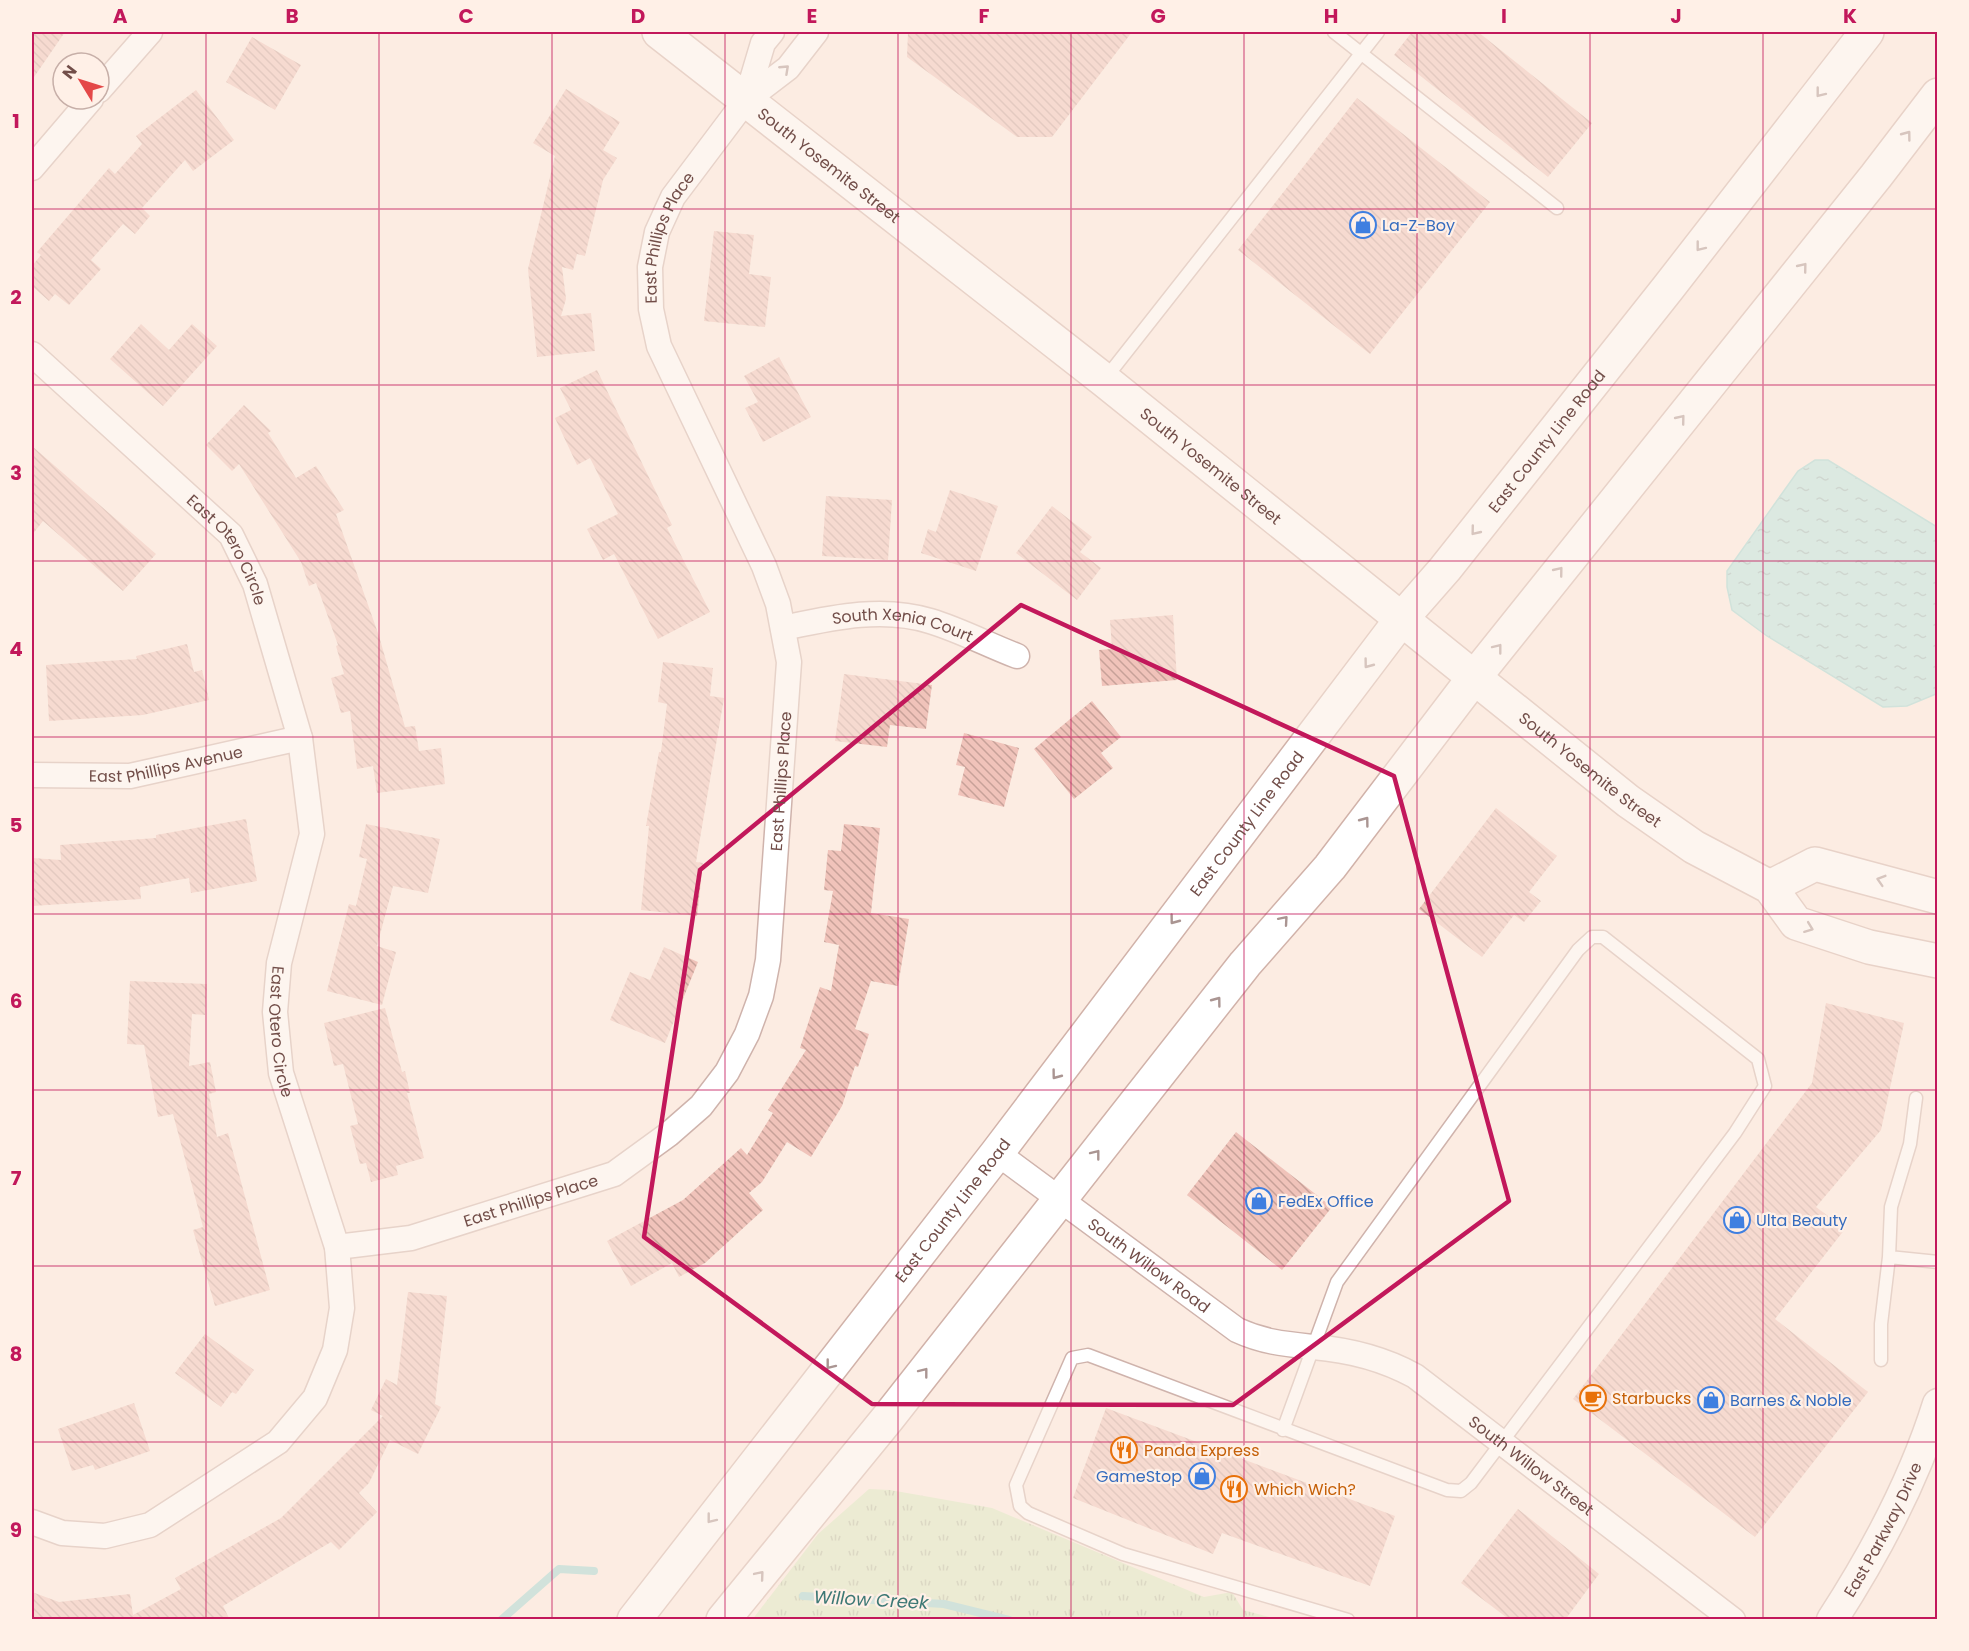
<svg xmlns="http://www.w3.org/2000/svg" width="1969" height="1651" font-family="Poppins,sans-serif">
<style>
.grass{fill:url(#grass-tufts)}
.water{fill:url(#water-ripples);stroke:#9dd6d2;stroke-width:1.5}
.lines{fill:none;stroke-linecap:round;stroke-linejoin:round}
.stream{stroke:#9dd6d2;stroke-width:8}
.building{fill:url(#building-back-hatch)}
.service-casing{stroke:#cfb3ac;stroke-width:15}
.minor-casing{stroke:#cfb3ac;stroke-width:27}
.tertiary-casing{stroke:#cfb3ac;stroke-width:33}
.secondary-casing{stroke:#d1b2a9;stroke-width:36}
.service{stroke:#fff;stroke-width:12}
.minor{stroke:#fff;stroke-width:24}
.tertiary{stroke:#fff;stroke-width:30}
.secondary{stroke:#fff;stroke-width:33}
.oneway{stroke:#aa9592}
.marked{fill:none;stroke:#c2185b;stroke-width:4.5;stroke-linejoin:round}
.grid{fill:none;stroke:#c2185b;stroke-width:1.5;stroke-opacity:0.55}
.labels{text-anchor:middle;stroke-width:4.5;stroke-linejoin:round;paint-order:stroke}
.street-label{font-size:16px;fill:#724e49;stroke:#fff0e7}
.shop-label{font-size:16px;fill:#366cbe;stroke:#fff0e7;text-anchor:start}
.food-label{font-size:16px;fill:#c56008;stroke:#fff0e7;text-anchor:start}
.water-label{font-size:18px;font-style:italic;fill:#3d7875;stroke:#fff0e7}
.neatline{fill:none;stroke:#c2185b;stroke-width:2}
.grid-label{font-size:20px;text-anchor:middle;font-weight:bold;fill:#c2185b}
</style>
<defs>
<pattern id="grass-tufts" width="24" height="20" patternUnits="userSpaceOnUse" patternTransform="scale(1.5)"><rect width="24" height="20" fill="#dae8c1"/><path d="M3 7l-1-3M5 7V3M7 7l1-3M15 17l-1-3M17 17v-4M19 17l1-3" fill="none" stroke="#b5be9f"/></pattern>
<pattern id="water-ripples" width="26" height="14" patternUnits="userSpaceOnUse" patternTransform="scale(1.5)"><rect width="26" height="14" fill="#b7e4e1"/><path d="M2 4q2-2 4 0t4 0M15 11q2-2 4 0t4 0" fill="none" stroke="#99bbb8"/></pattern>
<pattern id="building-back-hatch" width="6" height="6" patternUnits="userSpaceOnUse" patternTransform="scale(1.5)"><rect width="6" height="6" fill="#f0c3ba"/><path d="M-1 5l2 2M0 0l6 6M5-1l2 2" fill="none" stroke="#c7a199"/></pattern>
</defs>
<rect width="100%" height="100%" fill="#fcece2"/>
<!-- grass -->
<path class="grass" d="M 869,1489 L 890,1490 L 992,1508 L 1204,1597 L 1232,1592 L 1243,1610 L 1277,1619 L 752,1620 L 818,1534 Z"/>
<!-- water -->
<path class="water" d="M 1815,460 L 1828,460 L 1937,527 L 1936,694 L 1907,706 L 1883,707 L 1767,636 L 1732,610 L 1727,587 L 1727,571 L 1798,471 Z"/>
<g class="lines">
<!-- stream -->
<path class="stream" d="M 803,1596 L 944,1604 L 1009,1620
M 501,1620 L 559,1569 L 594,1571"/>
</g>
<!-- building -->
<path class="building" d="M 32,32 L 65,32 L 32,80 Z
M 908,32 L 1132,32 L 1052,137 L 1017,137 L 907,57 Z
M 1412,32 L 1478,32 L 1592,123 L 1548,177 L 1394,55 Z
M 252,37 L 301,65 L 275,110 L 226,82 Z
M 566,89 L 620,122 L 603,150 L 617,158 L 603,180 L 585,256 L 577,254 L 573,270 L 562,267 L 566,299 L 561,316 L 591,313 L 595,351 L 537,357 L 528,269 L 555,156 L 533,143 Z
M 196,90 L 234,140 L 193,171 L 185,160 L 142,208 L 150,216 L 135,234 L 123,224 L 91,260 L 101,269 L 69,305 L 55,294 L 49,301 L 32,286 L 32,266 L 41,255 L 37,252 L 109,168 L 115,174 L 142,144 L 136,136 Z
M 1357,98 L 1490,202 L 1370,354 L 1238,250 Z
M 714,231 L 754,235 L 749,274 L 771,277 L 765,327 L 704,321 Z
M 141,324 L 169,350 L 192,324 L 217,346 L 163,406 L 110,359 Z
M 779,357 L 811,417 L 763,442 L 745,408 L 758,402 L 744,376 Z
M 597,370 L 672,525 L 667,528 L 710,612 L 658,639 L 614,554 L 603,560 L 587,529 L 618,514 L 590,458 L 577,465 L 555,418 L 571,410 L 560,388 Z
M 244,405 L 271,431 L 268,433 L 296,478 L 316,466 L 344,510 L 336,514 L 379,636 L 405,727 L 415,726 L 419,751 L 441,748 L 445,784 L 377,793 L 373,766 L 357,769 L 350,711 L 341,713 L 331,678 L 344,674 L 336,646 L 338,645 L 316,583 L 309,586 L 301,562 L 239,464 L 232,471 L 206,445 Z
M 32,446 L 156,554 L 123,591 L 43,521 L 32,535 Z
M 950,490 L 998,506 L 976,571 L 921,553 L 928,529 L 936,532 Z
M 826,496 L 892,500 L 888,560 L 822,556 Z
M 1052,506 L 1092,537 L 1080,552 L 1101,568 L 1077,600 L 1016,553 Z
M 1173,615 L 1177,680 L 1102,686 L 1099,650 L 1112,649 L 1110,620 Z
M 187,644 L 194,672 L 202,670 L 209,700 L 143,715 L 49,721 L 46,665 L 137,659 L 136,656 Z
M 663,662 L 713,668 L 710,696 L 724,698 L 696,862 L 703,863 L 697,916 L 641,910 L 649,826 L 646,826 L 659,752 L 661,752 L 667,704 L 658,702 Z
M 844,674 L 932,685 L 926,729 L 890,725 L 887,747 L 835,741 Z
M 1092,701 L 1121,737 L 1101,753 L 1113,768 L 1074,799 L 1034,749 Z
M 964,733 L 1019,748 L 1004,807 L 958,795 L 965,767 L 956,765 Z
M 1496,808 L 1557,856 L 1529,892 L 1541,901 L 1524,922 L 1514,915 L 1482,957 L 1419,909 Z
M 246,819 L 257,881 L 191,893 L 189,878 L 140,887 L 141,899 L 32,906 L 32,858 L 61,860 L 60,845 L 156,838 L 156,835 Z
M 366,824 L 440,839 L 428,893 L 393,886 L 377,946 L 396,952 L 382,1005 L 327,991 L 349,904 L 356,906 L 367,859 L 359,857 Z
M 844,824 L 880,828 L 871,913 L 909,919 L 898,986 L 871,981 L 855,1029 L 869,1034 L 858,1067 L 855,1066 L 842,1106 L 811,1157 L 787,1142 L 762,1182 L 749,1193 L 763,1210 L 705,1263 L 679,1277 L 672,1263 L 631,1286 L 607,1241 L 683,1200 L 741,1148 L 747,1155 L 773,1113 L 768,1110 L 806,1050 L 800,1048 L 820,987 L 831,991 L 839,945 L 824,942 L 833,891 L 824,890 L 828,850 L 841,851 Z
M 664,947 L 698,962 L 665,1043 L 610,1020 L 630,972 L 650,980 Z
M 130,981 L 207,984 L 205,1015 L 192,1014 L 189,1066 L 210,1062 L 216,1092 L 209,1094 L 217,1137 L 228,1133 L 270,1290 L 215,1306 L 193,1230 L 203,1227 L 173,1114 L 158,1117 L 144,1045 L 127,1044 Z
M 1826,1003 L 1904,1023 L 1881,1130 L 1816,1207 L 1845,1229 L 1775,1319 L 1868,1392 L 1755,1537 L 1573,1399 L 1812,1083 Z
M 385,1008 L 402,1072 L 405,1071 L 410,1093 L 407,1093 L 424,1158 L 396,1166 L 398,1175 L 371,1182 L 366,1163 L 360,1164 L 350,1126 L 358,1124 L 343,1064 L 334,1066 L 324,1023 Z
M 1236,1132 L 1332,1207 L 1282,1270 L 1187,1195 Z
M 408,1292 L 447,1296 L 435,1404 L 441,1407 L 418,1454 L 390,1440 L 369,1483 L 359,1493 L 377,1512 L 339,1550 L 331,1542 L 223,1606 L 230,1620 L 32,1620 L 32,1592 L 59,1602 L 130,1594 L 133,1615 L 181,1589 L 175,1578 L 281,1518 L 383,1416 L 371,1410 L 386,1379 L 397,1385 Z
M 205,1334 L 254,1370 L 236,1394 L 232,1392 L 221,1407 L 175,1373 Z
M 134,1403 L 150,1451 L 95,1470 L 93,1465 L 72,1471 L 58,1429 Z
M 1106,1408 L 1395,1516 L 1370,1586 L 1222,1533 L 1213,1554 L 1073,1498 Z
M 1518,1509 L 1599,1574 L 1565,1620 L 1510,1620 L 1461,1583 Z"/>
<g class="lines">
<defs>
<path id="service" d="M 1334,32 L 1557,208
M 1105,379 L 1378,32
M 1889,1257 L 1938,1262
M 1881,1360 L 1881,1324 L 1889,1257 L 1891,1207 L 1910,1144 L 1916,1098
M 1283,1430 L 1337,1282 L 1578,950 L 1592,937 L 1603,937 L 1758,1059 L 1765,1086 L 1735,1133 L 1471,1483 L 1461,1491 L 1447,1490 L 1088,1355 L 1072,1358 L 1016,1485 L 1020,1506 L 1028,1513 L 1123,1554 L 1348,1620"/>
<g id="minor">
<path d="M 99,90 L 150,32"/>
<path d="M 746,100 L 763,43 L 772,32"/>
<path d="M 32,168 L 91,99"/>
<path id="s1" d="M 32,354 L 231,535 L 255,584 L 300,738 L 312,834 L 279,963 L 275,1012 L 281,1073 L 337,1247 L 342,1308 L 335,1350 L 315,1398 L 278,1442 L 150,1525 L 105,1536 L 62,1533 L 32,1522"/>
<path id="s2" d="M 783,628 C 831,618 882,606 930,621 C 960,630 988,645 1017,656"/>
<path id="s3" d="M 32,775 L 130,776 L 300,738"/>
<path id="s4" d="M 997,1153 L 1237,1330 C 1263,1342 1285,1344 1313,1347 C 1350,1350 1384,1359 1415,1376 L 1733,1620"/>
<path id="s5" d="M 337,1247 L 411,1238 L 614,1174 L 669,1134 L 701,1106 L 727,1072 L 747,1034 L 761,996 L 768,960 L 789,662 L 778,604 L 764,566 L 659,346 L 651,309 L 650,267 L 657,232 L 673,197 L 746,100 L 788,68 L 816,32"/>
</g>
<g id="tertiary">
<path id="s6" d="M 1832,1620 C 1876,1552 1914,1481 1938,1404"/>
</g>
<g id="secondary">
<path id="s7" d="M 659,32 L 1104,380 L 1628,801 L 1694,847 L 1770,887 L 1796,923 L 1869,947 L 1938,961"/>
<path d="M 1770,887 L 1815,864 L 1938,897"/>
<path id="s8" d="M 634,1620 L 997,1153 L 1403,617 L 1445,569 L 1668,288 L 1867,32"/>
<path d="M 723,1620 L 888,1418 L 1245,964 L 1330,867 L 1473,679 L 1876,176 L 1938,95"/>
</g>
</defs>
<!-- service casing -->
<use href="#service" class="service-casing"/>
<!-- minor casing -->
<use href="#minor" class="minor-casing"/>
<!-- tertiary casing -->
<use href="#tertiary" class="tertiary-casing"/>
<!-- secondary casing -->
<use href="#secondary" class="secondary-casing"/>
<!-- service -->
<use href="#service" class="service"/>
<!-- minor -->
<use href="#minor" class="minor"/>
<!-- tertiary -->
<use href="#tertiary" class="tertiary"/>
<!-- secondary -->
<use href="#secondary" class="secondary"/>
</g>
<!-- one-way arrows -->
<defs><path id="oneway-chevron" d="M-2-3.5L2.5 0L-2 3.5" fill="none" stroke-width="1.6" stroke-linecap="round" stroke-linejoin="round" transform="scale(1.5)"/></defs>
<g class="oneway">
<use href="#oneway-chevron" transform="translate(785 69) rotate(-43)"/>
<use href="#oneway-chevron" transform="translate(1820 93) rotate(128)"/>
<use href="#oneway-chevron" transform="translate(1907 135) rotate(-53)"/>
<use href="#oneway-chevron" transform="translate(1700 247) rotate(128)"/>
<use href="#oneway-chevron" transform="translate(1803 267) rotate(-51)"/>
<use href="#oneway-chevron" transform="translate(1681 419) rotate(-51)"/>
<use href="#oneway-chevron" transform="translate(1475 531) rotate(129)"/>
<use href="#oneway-chevron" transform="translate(1559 571) rotate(-51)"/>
<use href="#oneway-chevron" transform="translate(1498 648) rotate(-52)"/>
<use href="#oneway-chevron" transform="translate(1368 664) rotate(127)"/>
<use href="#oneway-chevron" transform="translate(1365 821) rotate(-53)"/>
<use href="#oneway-chevron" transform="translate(1881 880) rotate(-163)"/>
<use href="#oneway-chevron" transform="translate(1174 920) rotate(127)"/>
<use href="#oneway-chevron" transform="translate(1284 920) rotate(-49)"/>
<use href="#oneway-chevron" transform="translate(1809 928) rotate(21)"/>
<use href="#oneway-chevron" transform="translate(1217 1001) rotate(-53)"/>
<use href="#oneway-chevron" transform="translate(1056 1075) rotate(127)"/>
<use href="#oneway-chevron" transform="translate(1096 1154) rotate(-52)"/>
<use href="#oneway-chevron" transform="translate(830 1365) rotate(128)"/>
<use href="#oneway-chevron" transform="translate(924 1372) rotate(-52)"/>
<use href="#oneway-chevron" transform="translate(711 1519) rotate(128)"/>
<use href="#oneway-chevron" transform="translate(760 1575) rotate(-50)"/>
</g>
<!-- marked area -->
<path d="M0 0H1969V1651H0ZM 1021,605 L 1394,776 L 1509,1201 L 1233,1405 L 872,1404 L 644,1237 L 700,870 Z" fill="#fcece2" fill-opacity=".55" fill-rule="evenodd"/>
<path class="marked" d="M 1021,605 L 1394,776 L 1509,1201 L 1233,1405 L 872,1404 L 644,1237 L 700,870 Z"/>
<!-- grid -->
<path class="grid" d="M 206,32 L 206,1620M 379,32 L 379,1620M 552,32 L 552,1620M 725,32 L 725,1620M 898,32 L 898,1620M 1071,32 L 1071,1620M 1244,32 L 1244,1620M 1417,32 L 1417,1620M 1590,32 L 1590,1620M 1763,32 L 1763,1620M 32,209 L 1938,209M 32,385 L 1938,385M 32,561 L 1938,561M 32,737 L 1938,737M 32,914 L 1938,914M 32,1090 L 1938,1090M 32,1266 L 1938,1266M 32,1442 L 1938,1442"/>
<!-- icons -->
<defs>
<symbol id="shop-ring" viewBox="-11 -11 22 22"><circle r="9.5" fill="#fff0e7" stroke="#3f7fe0" stroke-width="1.5"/><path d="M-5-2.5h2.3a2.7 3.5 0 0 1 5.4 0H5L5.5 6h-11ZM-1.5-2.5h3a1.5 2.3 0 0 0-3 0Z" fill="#3f7fe0"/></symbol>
<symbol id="cafe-ring" viewBox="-11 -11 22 22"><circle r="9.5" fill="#fff0e7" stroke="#e8710a" stroke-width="1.5"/><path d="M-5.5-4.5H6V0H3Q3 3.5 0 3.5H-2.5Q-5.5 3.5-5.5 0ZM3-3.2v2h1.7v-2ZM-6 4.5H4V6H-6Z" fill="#e8710a"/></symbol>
<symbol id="restaurant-ring" viewBox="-11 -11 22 22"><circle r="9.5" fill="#fff0e7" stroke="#e8710a" stroke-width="1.5"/><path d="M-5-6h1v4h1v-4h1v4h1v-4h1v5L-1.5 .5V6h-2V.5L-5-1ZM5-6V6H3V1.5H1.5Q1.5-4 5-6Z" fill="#e8710a"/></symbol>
</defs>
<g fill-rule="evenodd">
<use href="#shop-ring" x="1348" y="210" width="30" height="30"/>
<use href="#shop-ring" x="1244" y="1186" width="30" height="30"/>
<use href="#shop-ring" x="1722" y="1205" width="30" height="30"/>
<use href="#cafe-ring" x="1578" y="1383" width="30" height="30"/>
<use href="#shop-ring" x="1696" y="1385" width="30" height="30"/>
<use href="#restaurant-ring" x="1109" y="1435" width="30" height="30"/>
<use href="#shop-ring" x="1187" y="1461" width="30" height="30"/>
<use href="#restaurant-ring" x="1219" y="1474" width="30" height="30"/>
</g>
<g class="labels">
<!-- street labels -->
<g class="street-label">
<text dy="6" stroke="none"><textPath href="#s7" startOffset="216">South Yosemite Street</textPath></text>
<text dy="6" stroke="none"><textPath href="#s5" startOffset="1316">East Phillips Place</textPath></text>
<text dy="6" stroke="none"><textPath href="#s8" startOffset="1491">East County Line Road</textPath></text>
<text dy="6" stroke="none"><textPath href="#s7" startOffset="702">South Yosemite Street</textPath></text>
<text dy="6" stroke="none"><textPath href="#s1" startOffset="279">East Otero Circle</textPath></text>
<text dy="6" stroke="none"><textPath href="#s2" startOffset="122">South Xenia Court</textPath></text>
<text dy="6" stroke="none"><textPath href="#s3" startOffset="135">East Phillips Avenue</textPath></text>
<text dy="6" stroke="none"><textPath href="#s7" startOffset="1188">South Yosemite Street</textPath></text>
<text dy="6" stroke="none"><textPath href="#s5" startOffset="740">East Phillips Place</textPath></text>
<text dy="6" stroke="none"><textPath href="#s8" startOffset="1005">East County Line Road</textPath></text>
<text dy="6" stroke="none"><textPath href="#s1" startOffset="783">East Otero Circle</textPath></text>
<text dy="6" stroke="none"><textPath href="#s5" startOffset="200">East Phillips Place</textPath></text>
<text dy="6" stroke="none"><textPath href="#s8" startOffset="519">East County Line Road</textPath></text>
<text dy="6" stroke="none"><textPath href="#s4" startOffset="189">South Willow Road</textPath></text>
<text dy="6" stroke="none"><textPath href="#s4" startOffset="630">South Willow Street</textPath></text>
<text dy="6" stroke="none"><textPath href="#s6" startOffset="104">East Parkway Drive</textPath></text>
</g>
<!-- shop labels -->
<g class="shop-label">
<text x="1382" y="231">La-Z-Boy</text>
<text x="1278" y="1207">FedEx Office</text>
<text x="1756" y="1226">Ulta Beauty</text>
<text x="1730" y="1406">Barnes &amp; Noble</text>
<text x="1182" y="1482" text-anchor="end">GameStop</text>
</g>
<!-- food labels -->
<g class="food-label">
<text x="1612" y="1404">Starbucks</text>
<text x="1144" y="1456">Panda Express</text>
<text x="1254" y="1495">Which Wich?</text>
</g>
<!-- water labels -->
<g class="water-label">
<text transform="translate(871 1600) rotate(3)" y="6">Willow Creek</text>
</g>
</g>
<!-- border -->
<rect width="1969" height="1651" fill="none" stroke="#fff0e7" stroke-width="66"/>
<!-- north arrow -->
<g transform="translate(81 81) rotate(308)"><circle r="28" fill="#fff0e7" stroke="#c7afa8" stroke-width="1.5"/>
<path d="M0-4.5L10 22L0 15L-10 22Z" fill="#e44848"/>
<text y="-9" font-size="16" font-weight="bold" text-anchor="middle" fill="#724e49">N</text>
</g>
<rect x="33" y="33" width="1903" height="1585" class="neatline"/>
<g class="grid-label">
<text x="120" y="23">A</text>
<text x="292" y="23">B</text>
<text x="466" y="23">C</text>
<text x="638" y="23">D</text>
<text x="812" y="23">E</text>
<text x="984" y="23">F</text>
<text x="1158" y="23">G</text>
<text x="1331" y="23">H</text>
<text x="1504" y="23">I</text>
<text x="1676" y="23">J</text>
<text x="1850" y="23">K</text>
<text x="16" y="128">1</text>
<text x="16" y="304">2</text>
<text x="16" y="480">3</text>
<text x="16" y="656">4</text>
<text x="16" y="832">5</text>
<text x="16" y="1008">6</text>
<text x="16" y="1185">7</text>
<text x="16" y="1361">8</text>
<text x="16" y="1537">9</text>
</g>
</svg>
